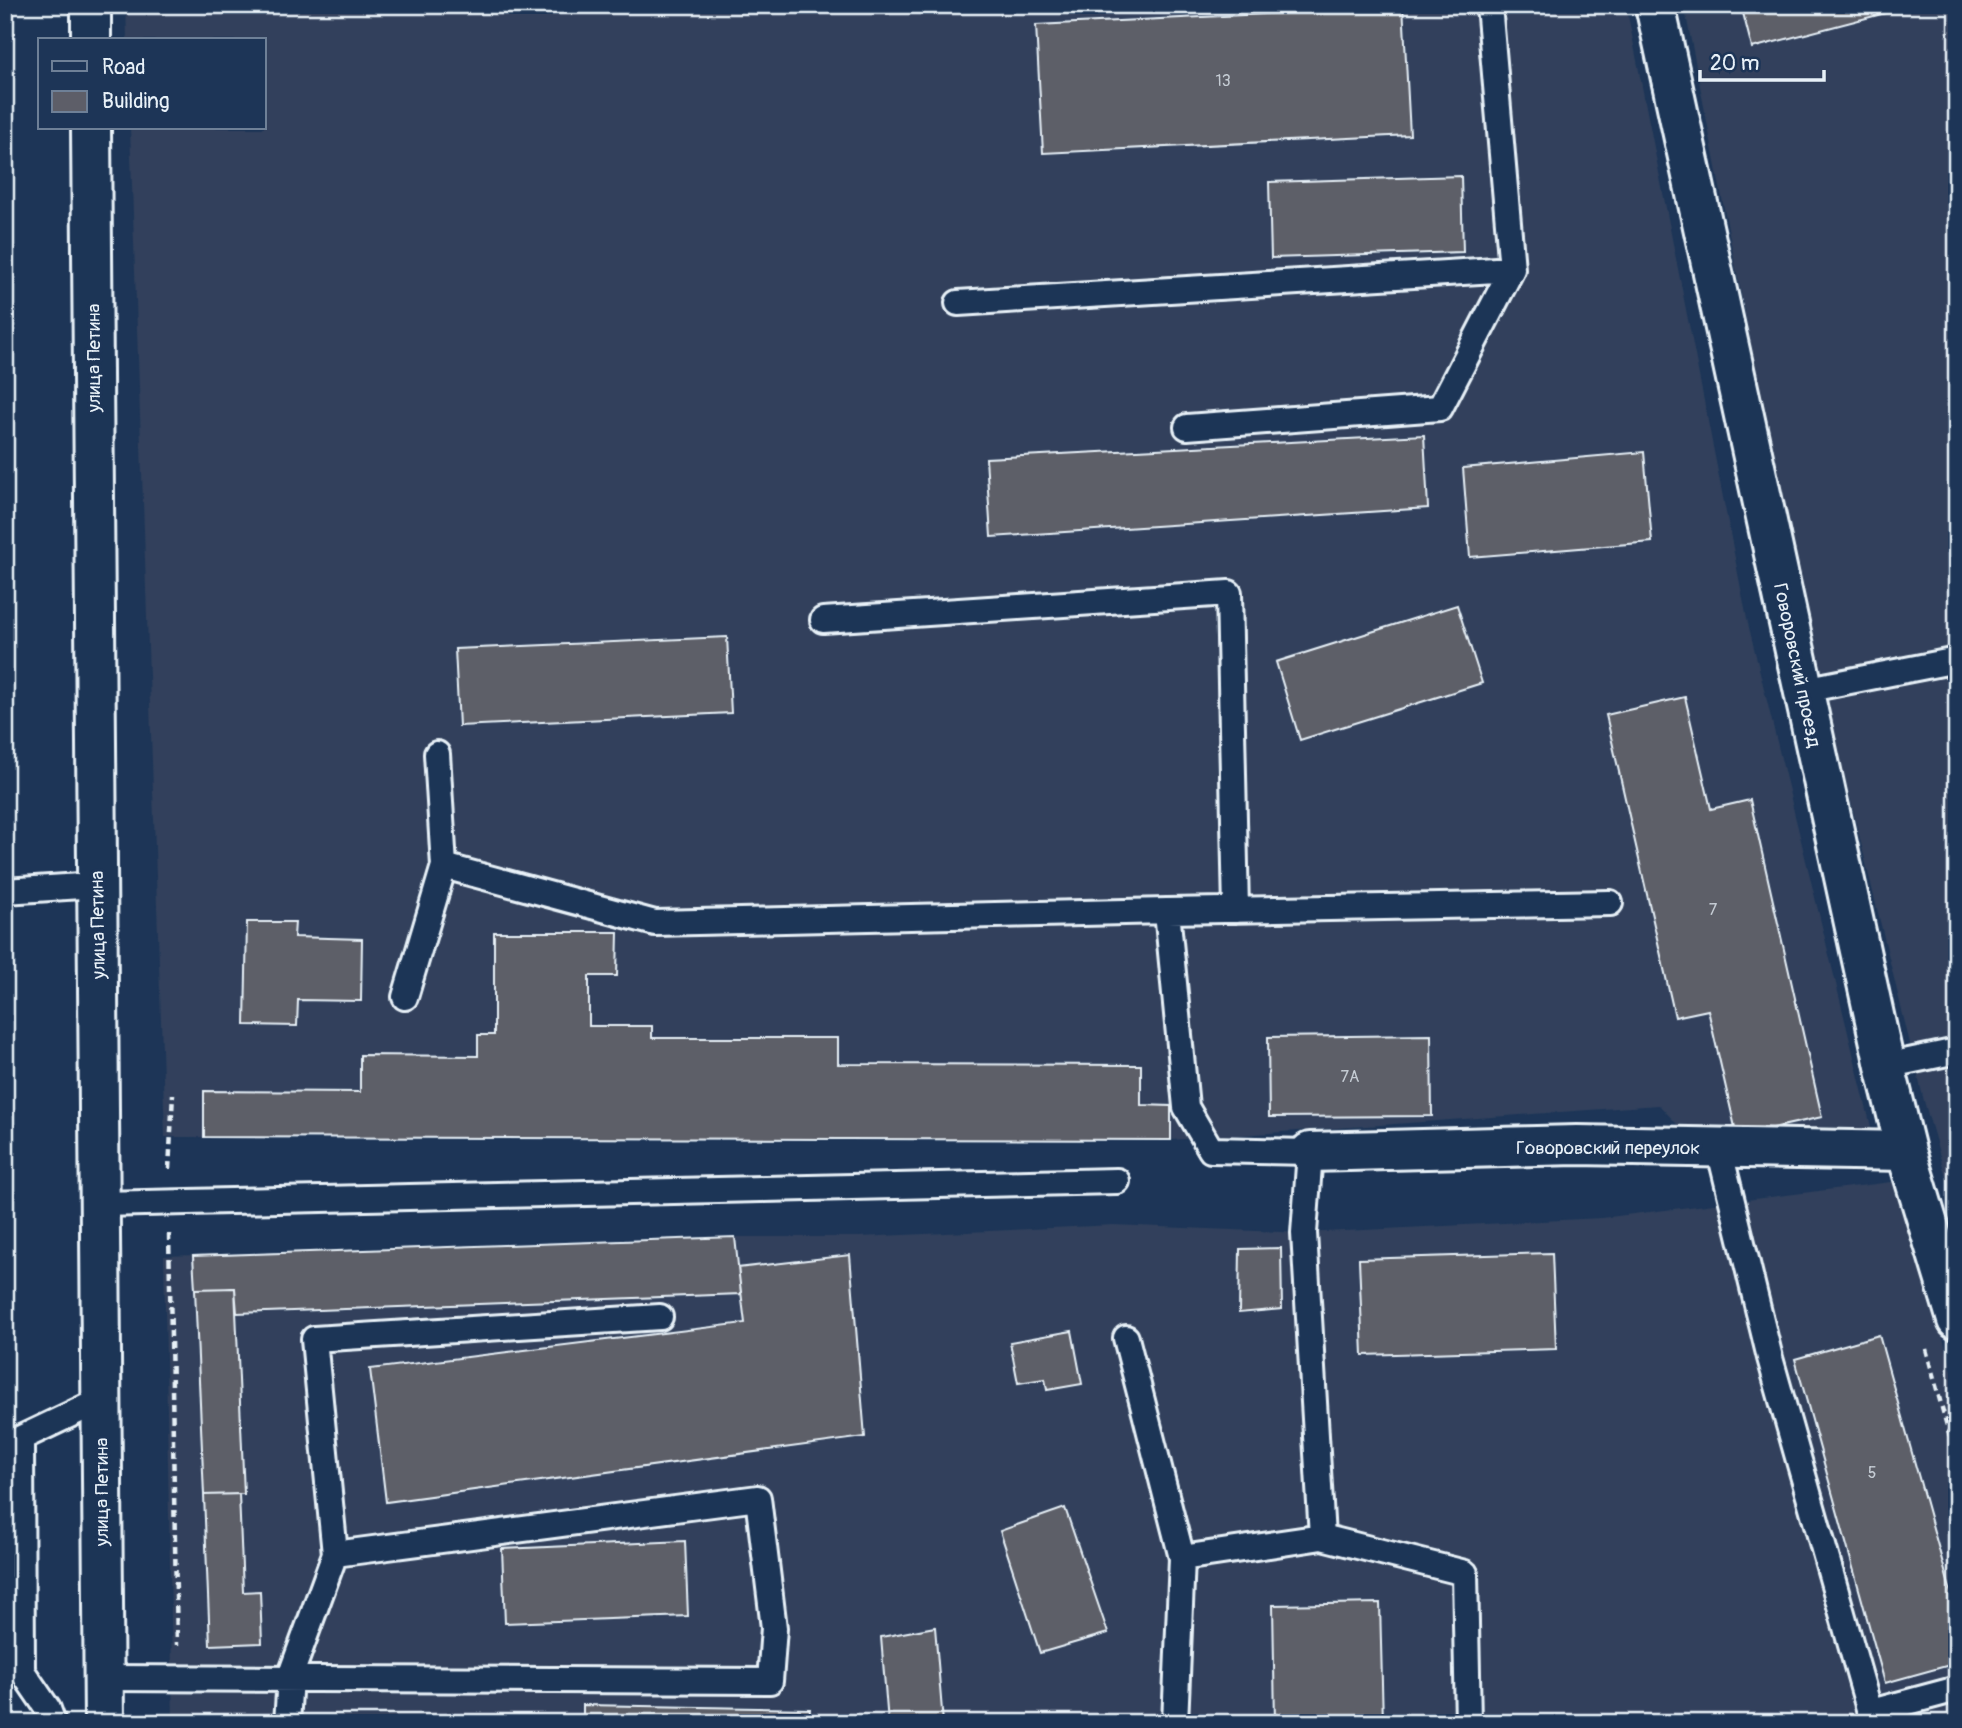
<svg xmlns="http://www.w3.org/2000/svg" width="1962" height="1728" font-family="Pangolin,sans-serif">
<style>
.built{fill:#30415c}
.building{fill:#5d5e68;stroke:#e8f1f8;stroke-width:2}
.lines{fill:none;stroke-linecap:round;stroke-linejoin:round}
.service-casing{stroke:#e8f1f8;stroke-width:30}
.minor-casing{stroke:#e8f1f8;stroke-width:44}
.tertiary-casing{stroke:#e8f1f8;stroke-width:44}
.path{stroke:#e8f1f8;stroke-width:4.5;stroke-dasharray:7 5;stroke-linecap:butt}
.service{stroke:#1d3557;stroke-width:24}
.minor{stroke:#1d3557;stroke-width:38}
.tertiary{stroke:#1d3557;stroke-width:38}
.labels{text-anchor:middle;stroke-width:6;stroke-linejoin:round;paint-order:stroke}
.number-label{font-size:16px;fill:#c5ccd4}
.street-label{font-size:19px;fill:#e8f1f8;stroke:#1d3557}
</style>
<rect width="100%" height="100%" fill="#1d3557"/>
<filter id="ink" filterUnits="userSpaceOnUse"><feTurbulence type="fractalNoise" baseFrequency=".0143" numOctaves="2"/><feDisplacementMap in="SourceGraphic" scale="14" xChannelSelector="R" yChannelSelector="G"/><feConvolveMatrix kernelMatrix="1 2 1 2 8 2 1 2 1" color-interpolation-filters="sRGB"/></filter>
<g filter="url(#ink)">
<!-- built -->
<path class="built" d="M 126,5 L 1626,5 L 1747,619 L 1873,1135 L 1689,1137 L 1659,1105 L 1171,1140 L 165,1137 L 130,128 L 264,128 L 264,40 L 127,40 Z
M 1684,5 L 1957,5 L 1957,1215 L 1924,1101 L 1800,594 Z
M 1899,1181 L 1957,1388 L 1957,1723 L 173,1723 L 164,1256 L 735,1237 L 859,1237 L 1114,1225 L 1304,1233 L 1601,1218 Z"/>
<!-- building -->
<path class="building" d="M 1285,5 L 1403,5 L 1410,135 L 1043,153 L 1036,25 L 1285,13 Z
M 1741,5 L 1916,5 L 1752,48 Z
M 1461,176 L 1463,252 L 1271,258 L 1269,182 Z
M 1424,435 L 1428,508 L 991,537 L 986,458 Z
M 1644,452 L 1652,542 L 1470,557 L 1463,468 Z
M 1457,605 L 1482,683 L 1300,740 L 1276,662 Z
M 727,637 L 731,713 L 459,726 L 455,649 Z
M 1685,697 L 1711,809 L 1750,800 L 1822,1117 L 1737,1136 L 1708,1010 L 1675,1017 L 1606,715 Z
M 247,922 L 295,922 L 294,937 L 362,939 L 361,1001 L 298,1000 L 297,1026 L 245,1025 Z
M 494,932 L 618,932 L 617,976 L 589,976 L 589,1026 L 652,1026 L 652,1038 L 838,1038 L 838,1064 L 1141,1065 L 1141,1105 L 1171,1106 L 1171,1140 L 204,1137 L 204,1091 L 360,1092 L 360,1055 L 478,1056 L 478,1035 L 494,1035 Z
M 1431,1035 L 1432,1116 L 1269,1117 L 1268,1037 Z
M 735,1237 L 741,1294 L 237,1313 L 235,1288 L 195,1289 L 193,1256 Z
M 1281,1248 L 1282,1309 L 1239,1313 L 1240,1249 Z
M 1552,1253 L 1556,1349 L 1363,1355 L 1359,1259 Z
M 850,1255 L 865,1437 L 386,1502 L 370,1369 L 745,1323 L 738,1268 Z
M 235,1288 L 244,1494 L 204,1495 L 195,1289 Z
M 1072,1331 L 1082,1384 L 1047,1390 L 1045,1379 L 1018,1383 L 1010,1342 Z
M 1879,1335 L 1957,1614 L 1957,1663 L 1885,1683 L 1795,1359 Z
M 239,1494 L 243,1592 L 260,1591 L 262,1643 L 210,1645 L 204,1495 Z
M 1065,1508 L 1108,1633 L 1040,1653 L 1000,1531 Z
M 685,1541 L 688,1616 L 505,1623 L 502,1549 Z
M 1380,1603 L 1383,1723 L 1275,1723 L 1273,1605 Z
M 935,1627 L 943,1723 L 888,1723 L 881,1637 Z
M 583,1705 L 810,1709 L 809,1723 L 583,1723 Z"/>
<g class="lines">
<defs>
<path id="service" d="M 958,303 L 1512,269 L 1489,5
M 1187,427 L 1440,408 L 1512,269
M 823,620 L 1229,593 L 1236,910
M 1804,690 L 1957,660
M 437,754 L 444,866 L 655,923 L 1167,911 L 1186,1107 L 1211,1150 L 1310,1152 L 1304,1233 L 1322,1537
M 5,891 L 96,885
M 1167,911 L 1610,903
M 405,997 L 444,866
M 1885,1066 L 1957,1051
M 1719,1148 L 1770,1358 L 1873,1723
M 101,1204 L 1117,1181
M 1126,1338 L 1182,1558
M 101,1678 L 770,1681 L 774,1628 L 758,1498 L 335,1554
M 1871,1712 L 1957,1689
M 53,1723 L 48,1709 L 22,1671 L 21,1438 L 101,1400
M 287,1723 L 290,1677 L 335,1554 L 314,1339 L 660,1317
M 1175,1723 L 1182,1558 L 1322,1537 L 1465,1573 L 1468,1723"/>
<path id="minor" d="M 1655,5 L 1885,1066 L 1906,1151 L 1957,1320
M 1310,1152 L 1577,1145 L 1906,1151"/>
<path id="tertiary" d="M 91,5 L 91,40
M 91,128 L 104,1723"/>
</defs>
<!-- service casing -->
<use href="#service" class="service-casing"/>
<!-- minor casing -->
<use href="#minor" class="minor-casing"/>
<!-- tertiary casing -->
<use href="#tertiary" class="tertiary-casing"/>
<!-- path -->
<path class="path" d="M 169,1169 L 173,1094
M 169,1234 L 177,1645
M 1926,1349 L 1957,1463"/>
<!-- service -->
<use href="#service" class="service"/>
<!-- minor -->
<use href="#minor" class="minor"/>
<!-- tertiary -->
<use href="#tertiary" class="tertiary"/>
</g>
</g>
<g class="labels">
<!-- number labels -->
<g class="number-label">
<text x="1223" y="86">13</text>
<text x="1713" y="915">7</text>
<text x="1350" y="1082">7А</text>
<text x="1872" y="1478">5</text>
</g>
<!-- street labels -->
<g class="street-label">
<text transform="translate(93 358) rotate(-90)" y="7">улица Петина</text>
<text transform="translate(1798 665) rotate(78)" y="7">Говоровский проезд</text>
<text transform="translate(97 925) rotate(-91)" y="7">улица Петина</text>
<text x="1608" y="1154">Говоровский переулок</text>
<text transform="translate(101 1492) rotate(-90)" y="7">улица Петина</text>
</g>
</g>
<!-- margin -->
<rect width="1962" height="1728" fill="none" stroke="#1d3557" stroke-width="28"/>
<rect x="14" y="14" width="1934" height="1700" fill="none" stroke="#e8f1f8" stroke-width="2.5" filter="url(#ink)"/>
<!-- legend -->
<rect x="38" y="38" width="228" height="91" fill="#1d3557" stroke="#6e8097" stroke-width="2"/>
<rect x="52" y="61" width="35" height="10" fill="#1d3557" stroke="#6e8097" stroke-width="2"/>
<text x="102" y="74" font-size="21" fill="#e8f1f8">Road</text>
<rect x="52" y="91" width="35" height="21" fill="#5d5e68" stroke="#6e8097" stroke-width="2"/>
<text x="102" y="108" font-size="21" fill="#e8f1f8">Building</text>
<!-- scale -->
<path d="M1700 70v10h124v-10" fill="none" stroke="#e8f1f8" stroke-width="3.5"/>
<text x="1710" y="70" font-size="21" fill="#e8f1f8" stroke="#1d3557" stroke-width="5" paint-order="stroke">20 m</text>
</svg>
